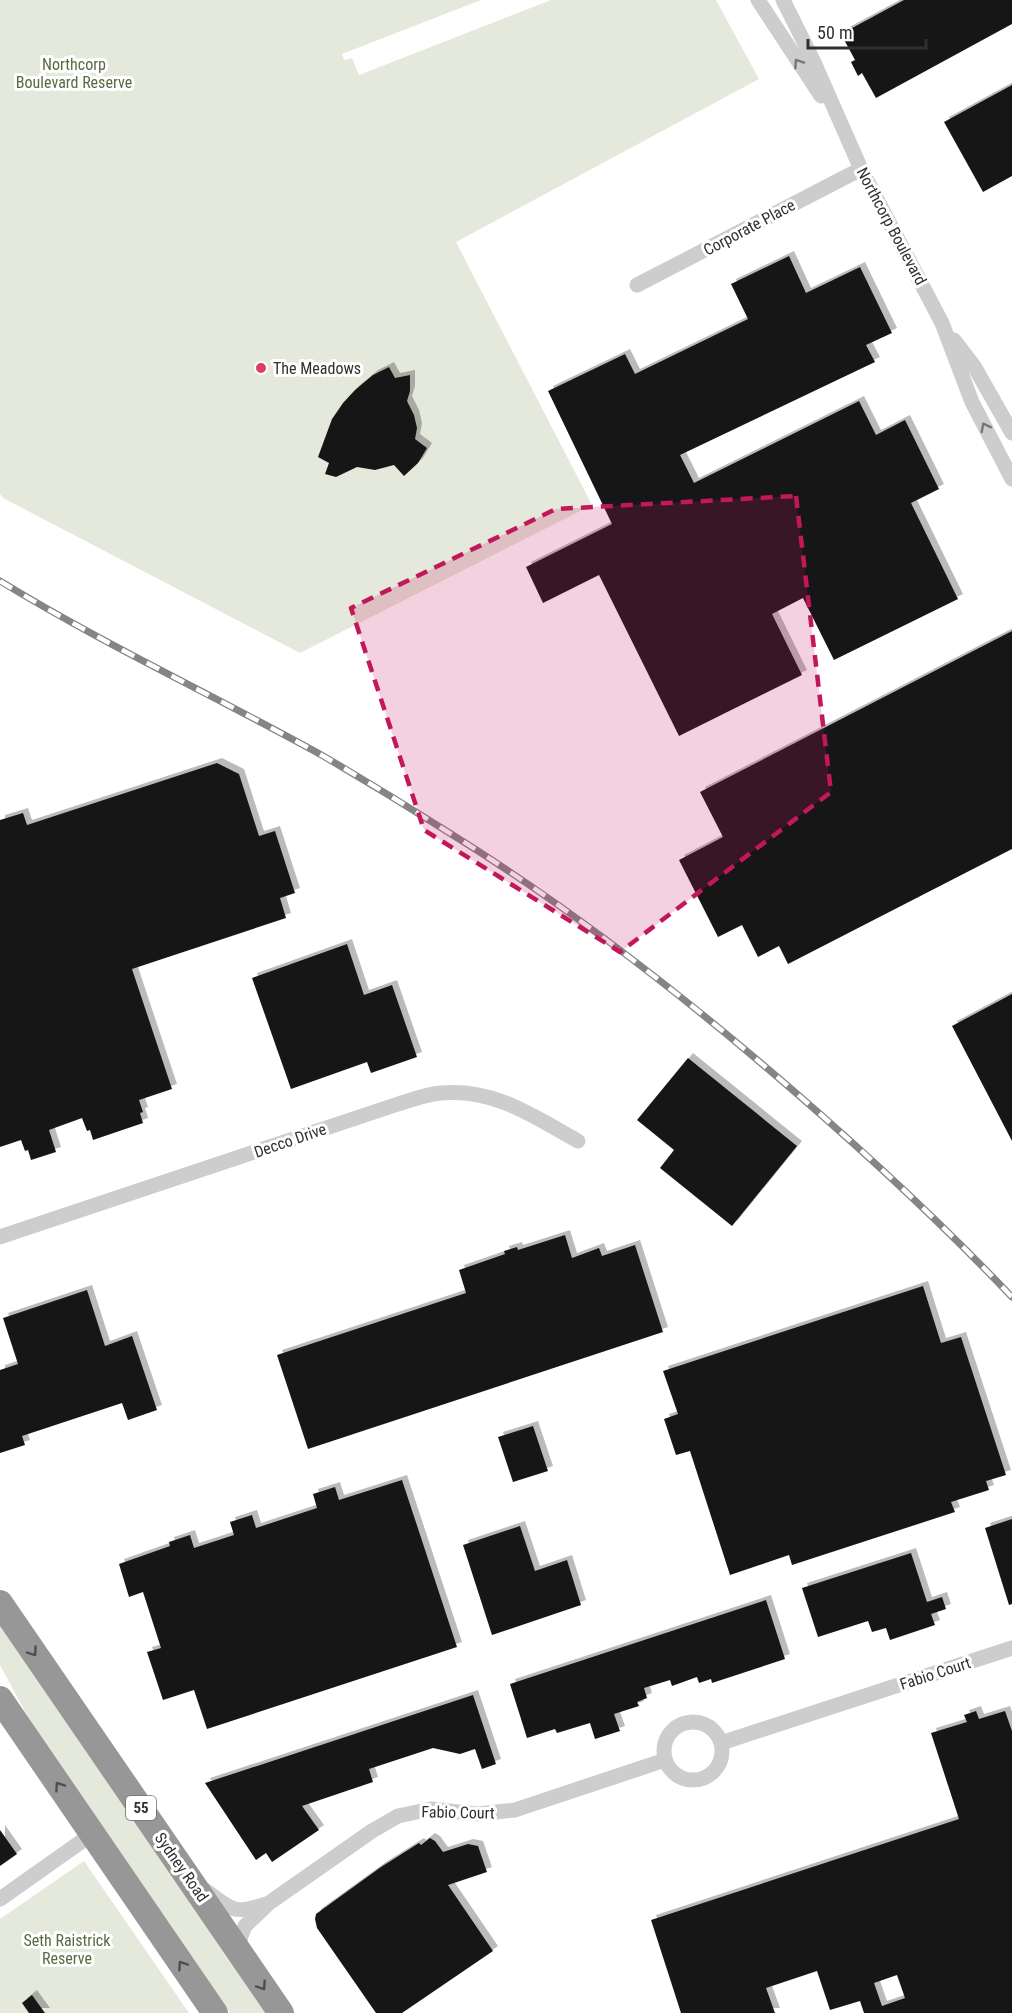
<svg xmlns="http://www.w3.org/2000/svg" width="1012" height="2013" font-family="'Roboto Condensed',sans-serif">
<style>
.green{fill:#e5e9dc}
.building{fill:#171717;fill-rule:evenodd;filter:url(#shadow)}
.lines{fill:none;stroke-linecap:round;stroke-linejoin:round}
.street{stroke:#cdcdcd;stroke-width:15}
.highway{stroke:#979797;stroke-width:26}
.rail-casing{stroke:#858585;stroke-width:7}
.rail{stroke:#fff;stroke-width:4.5;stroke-dasharray:14;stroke-linecap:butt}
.oneway{stroke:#777}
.oneway2{stroke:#4f4f4f}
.marked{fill:#c2185b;fill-opacity:0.2;stroke:#c2185b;stroke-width:4.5;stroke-dasharray:12 8;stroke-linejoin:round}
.poi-dot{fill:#db3e60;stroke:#fff;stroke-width:2}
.labels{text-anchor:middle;stroke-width:6;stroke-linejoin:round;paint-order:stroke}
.shield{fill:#fff;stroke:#6e6e6e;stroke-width:1.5}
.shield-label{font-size:15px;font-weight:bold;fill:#303030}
.park-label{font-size:16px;fill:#59693f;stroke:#fff}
.street-label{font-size:16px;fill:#303030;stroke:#fff}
.poi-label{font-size:16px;fill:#303030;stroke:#fff;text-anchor:start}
</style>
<defs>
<filter id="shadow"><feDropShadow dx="5" dy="-5" stdDeviation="0" flood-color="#0004"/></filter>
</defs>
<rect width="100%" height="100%" fill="#fff"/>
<!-- green -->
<path class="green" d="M 0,0 L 481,0 L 342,54 L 344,60 L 352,58 L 359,75 L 551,0 L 716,0 L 759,79 L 456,242 L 592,505 L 300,653 L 3,498 L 0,494 Z
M 0,1622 L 267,2013 L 230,2013 L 28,1717 L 0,1665 Z
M 84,1861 L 189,2013 L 0,2013 L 0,1919 Z"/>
<!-- building -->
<path class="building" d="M 904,0 L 1012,0 L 1012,24 L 876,98 L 862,73 L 858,76 L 851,62 L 855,60 L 841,34 Z
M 1012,85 L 1012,176 L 983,192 L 944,122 Z
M 789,256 L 806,293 L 860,267 L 892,333 L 866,345 L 875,362 L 680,455 L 694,483 L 859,401 L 876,435 L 905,420 L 939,489 L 911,503 L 958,599 L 834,660 L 803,598 L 772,614 L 802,675 L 679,736 L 599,575 L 543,603 L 526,567 L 612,524 L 548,391 L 625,354 L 635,374 L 748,319 L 731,284 Z
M 389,367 L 395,378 L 410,375 L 410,391 L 407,401 L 414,415 L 417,428 L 415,439 L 427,448 L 418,463 L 404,476 L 394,465 L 375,470 L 357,467 L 336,477 L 325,474 L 329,463 L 318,457 L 332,419 L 343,403 L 355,390 L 373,375 Z
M 1012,631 L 1012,849 L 788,964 L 779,946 L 758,957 L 742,925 L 718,937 L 679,860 L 723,837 L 700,792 Z
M 217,763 L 239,774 L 259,836 L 275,831 L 295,893 L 280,898 L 286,918 L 132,969 L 172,1089 L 139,1100 L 143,1112 L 140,1113 L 143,1123 L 93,1140 L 90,1130 L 87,1131 L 82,1118 L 49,1130 L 56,1152 L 31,1160 L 28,1150 L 25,1151 L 21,1140 L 0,1147 L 0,820 L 23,813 L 27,825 Z
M 347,944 L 364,995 L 392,985 L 417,1057 L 371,1073 L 367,1062 L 291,1089 L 252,978 Z
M 1012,994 L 1012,1141 L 952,1026 Z
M 688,1058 L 797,1146 L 732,1226 L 660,1168 L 674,1150 L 637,1120 Z
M 565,1235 L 572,1258 L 599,1248 L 602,1256 L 635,1245 L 663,1332 L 308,1449 L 277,1355 L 466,1293 L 459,1270 L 505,1254 L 504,1251 L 517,1247 L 518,1250 Z
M 923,1286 L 941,1343 L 961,1337 L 1006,1475 L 986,1481 L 989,1490 L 951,1502 L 955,1512 L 792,1565 L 789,1555 L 730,1575 L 690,1451 L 676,1455 L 664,1419 L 678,1414 L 663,1371 Z
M 87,1290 L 105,1346 L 132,1336 L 157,1410 L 128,1420 L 122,1403 L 22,1436 L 25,1445 L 0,1453 L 0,1370 L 18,1364 L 3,1318 Z
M 533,1426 L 548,1471 L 513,1482 L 498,1437 Z
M 402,1480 L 457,1647 L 207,1729 L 194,1690 L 163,1700 L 147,1652 L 161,1648 L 143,1592 L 129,1597 L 119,1564 L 170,1546 L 169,1542 L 190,1535 L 194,1548 L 234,1535 L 230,1522 L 252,1515 L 256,1528 L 317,1508 L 313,1494 L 335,1487 L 339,1500 Z
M 1012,1519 L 1012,1604 L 1009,1605 L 985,1528 Z
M 520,1526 L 535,1571 L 567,1560 L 581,1605 L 492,1635 L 463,1545 Z
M 911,1553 L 927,1602 L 942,1597 L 946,1609 L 931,1614 L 935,1625 L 890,1640 L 886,1628 L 872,1632 L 868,1621 L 818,1637 L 802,1588 Z
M 766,1600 L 785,1659 L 712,1683 L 711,1679 L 699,1683 L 697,1677 L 672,1686 L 670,1680 L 644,1688 L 647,1698 L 637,1702 L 639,1706 L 614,1714 L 620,1731 L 595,1739 L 590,1723 L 557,1733 L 555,1729 L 527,1738 L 510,1684 Z
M 473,1695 L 496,1764 L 482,1769 L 475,1749 L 460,1754 L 433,1748 L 369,1769 L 373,1782 L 302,1806 L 319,1830 L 272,1862 L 266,1853 L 256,1860 L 205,1783 Z
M 976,1711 L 979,1719 L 1005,1711 L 1012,1731 L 1012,2013 L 864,2013 L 860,2001 L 830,2010 L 817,1971 L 766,1988 L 775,2013 L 681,2013 L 651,1920 L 959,1819 L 931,1733 L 967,1722 L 964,1715 ZM 897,1975 L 905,1998 L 882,2006 L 874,1983 Z
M 0,1830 L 17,1854 L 0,1866 Z
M 430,1838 L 435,1841 L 443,1852 L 468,1844 L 478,1846 L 487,1872 L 448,1885 L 493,1951 L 402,2013 L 376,2013 L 317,1928 L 315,1919 L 316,1914 L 381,1867 L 419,1843 L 421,1845 Z
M 32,1995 L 45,2013 L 29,2013 L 22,2003 Z"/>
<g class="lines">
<!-- street -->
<path class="street" d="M 758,0 L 821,96
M 783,0 L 813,60 L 861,169 L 942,323 L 972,402 L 1012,479
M 637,285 L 861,169
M 954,340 L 974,366 L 1012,433
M 0,1237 L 401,1103 C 414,1099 428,1094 441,1093 C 495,1088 534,1117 578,1141
M664 1751a29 29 0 1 1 58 0a29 29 0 1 1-58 0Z
M 721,1743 L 1012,1648
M 205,1890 C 232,1910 233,1915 266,1904
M 0,1899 L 92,1834
M 238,1950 L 241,1936 L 245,1926 L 269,1903 L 372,1831 L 398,1816 L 431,1809 L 478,1814 L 515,1810 L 665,1760"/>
<!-- highway -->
<path class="highway" d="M 0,1603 L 281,2013
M 0,1699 L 215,2013"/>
<defs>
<path id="rail" d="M 0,581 C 105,645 217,697 325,757 C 366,781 407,806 448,832 C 556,899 658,976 755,1058 C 845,1134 931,1212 1012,1297"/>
</defs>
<!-- rail casing -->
<use href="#rail" class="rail-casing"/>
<!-- rail -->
<use href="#rail" class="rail"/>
</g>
<!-- one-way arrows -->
<defs><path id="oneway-chevron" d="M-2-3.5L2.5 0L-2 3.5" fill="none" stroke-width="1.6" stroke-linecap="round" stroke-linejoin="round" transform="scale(1.5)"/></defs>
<g class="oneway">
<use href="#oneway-chevron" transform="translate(798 63) rotate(-124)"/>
<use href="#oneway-chevron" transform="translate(985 427) rotate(-117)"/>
</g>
<g class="oneway2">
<use href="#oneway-chevron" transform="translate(33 1652) rotate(55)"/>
<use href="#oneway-chevron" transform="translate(59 1786) rotate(-124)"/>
<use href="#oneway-chevron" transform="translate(182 1965) rotate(-124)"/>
<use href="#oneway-chevron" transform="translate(262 1986) rotate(56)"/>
</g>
<!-- marked area -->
<path class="marked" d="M 796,496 L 831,792 L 620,952 L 424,830 L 351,608 L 556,509 Z"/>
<!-- markers -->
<circle class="poi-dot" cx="261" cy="368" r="6"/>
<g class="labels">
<!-- shield labels -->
<rect class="shield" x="126" y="1796" width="30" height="24" rx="4.5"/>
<g class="shield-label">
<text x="141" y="1813">55</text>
</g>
<!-- park labels -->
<g class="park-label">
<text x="74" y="70">Northcorp<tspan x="74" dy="18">Boulevard Reserve</tspan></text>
<text x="67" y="1946">Seth Raistrick<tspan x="67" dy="18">Reserve</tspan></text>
</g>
<!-- street labels -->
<g class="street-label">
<text transform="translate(892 226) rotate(62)" y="6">Northcorp Boulevard</text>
<text transform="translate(749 227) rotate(-28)" y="6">Corporate Place</text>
<text transform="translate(290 1140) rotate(-19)" y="6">Decco Drive</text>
<text transform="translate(935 1673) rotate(-18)" y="6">Fabio Court</text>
<text transform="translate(458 1812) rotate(1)" y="6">Fabio Court</text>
<text transform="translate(182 1867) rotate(55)" y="6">Sydney Road</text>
</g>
<!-- poi labels -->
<g class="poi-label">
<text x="273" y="374">The Meadows</text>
</g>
</g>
<!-- scale -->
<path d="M808 39v9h118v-9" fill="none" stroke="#303030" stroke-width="3"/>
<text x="817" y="39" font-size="18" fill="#303030" stroke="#ffffff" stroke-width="4.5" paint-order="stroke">50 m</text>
</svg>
